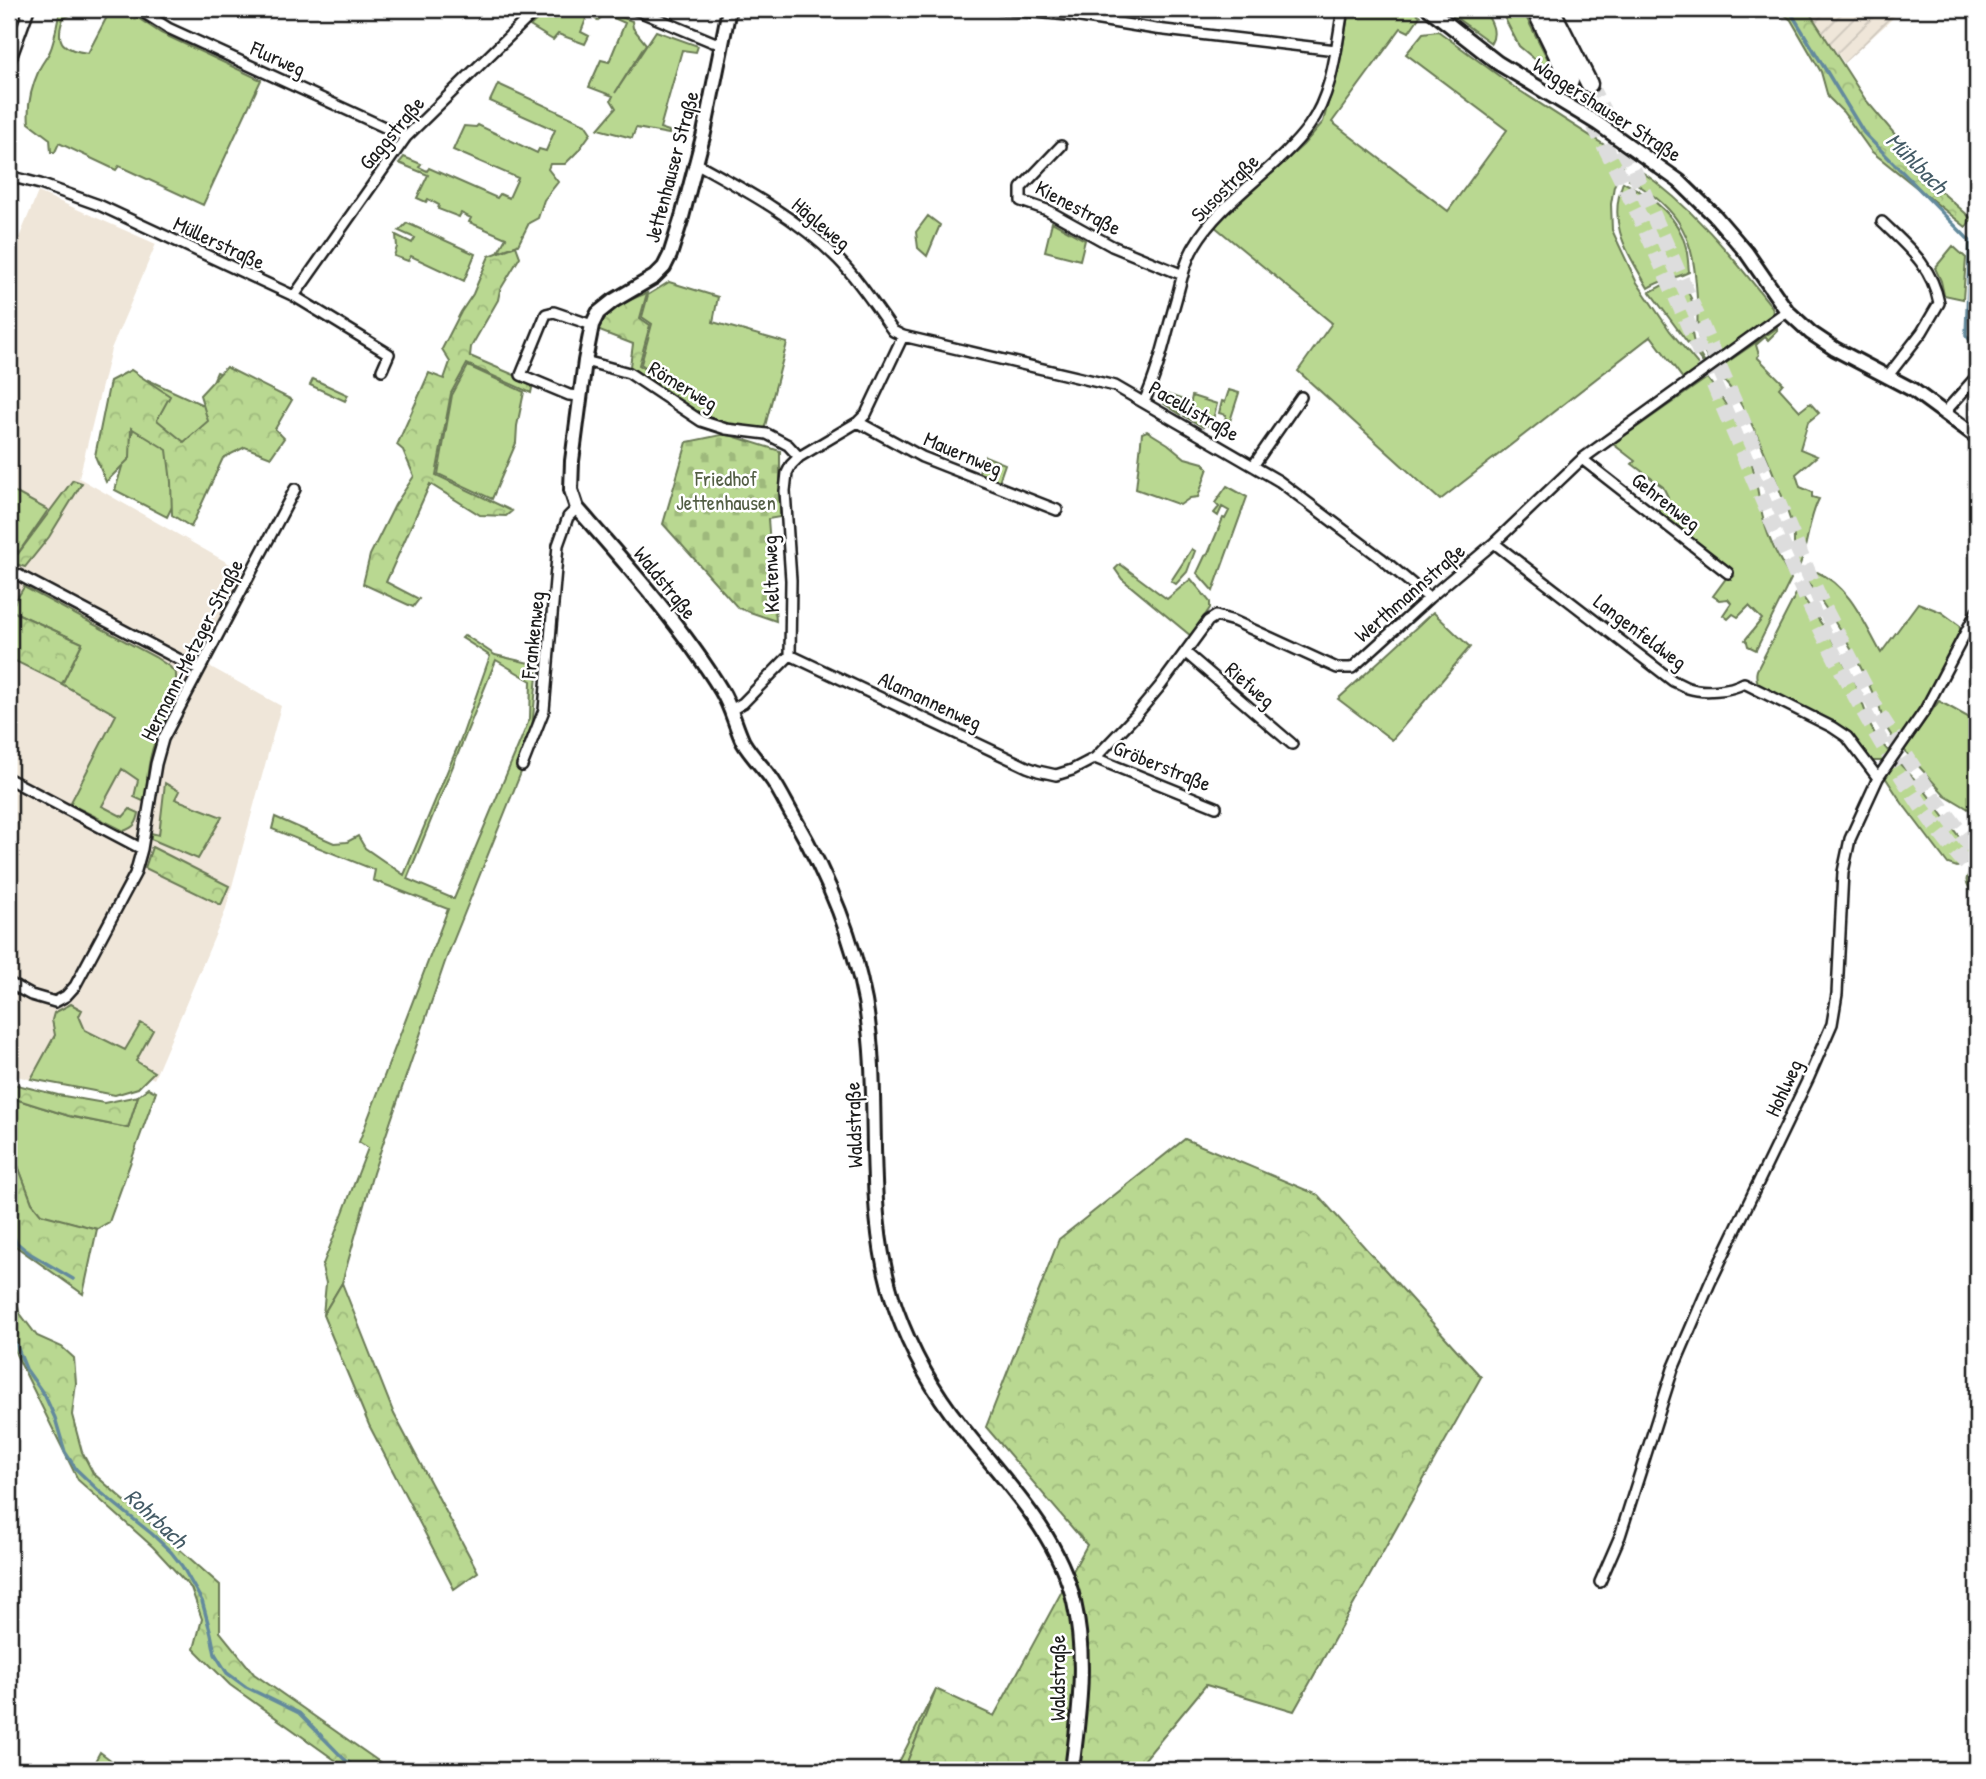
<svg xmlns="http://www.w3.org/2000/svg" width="1986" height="1779" font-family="'Patrick Hand',sans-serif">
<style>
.built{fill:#efe6d9}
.industrial{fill:url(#industrial-furrows)}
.green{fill:#b9d891;stroke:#6a7a56;stroke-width:2;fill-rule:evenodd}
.forest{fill:url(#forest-crowns);stroke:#6a7a56;stroke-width:2}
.cemetery{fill:url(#cemetery-stones);stroke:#6a7a56;stroke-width:2}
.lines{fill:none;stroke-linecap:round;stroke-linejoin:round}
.stream{stroke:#638a9d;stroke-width:3.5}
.highway-tunnel{stroke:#ddd;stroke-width:16;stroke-dasharray:16 8;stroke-linecap:butt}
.street-casing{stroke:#1c1c1c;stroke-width:14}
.secondary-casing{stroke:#1c1c1c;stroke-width:18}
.highway-casing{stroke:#1c1c1c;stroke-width:21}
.street{stroke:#fff;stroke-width:9}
.secondary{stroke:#fff;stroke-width:12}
.highway{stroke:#fff;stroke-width:16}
.labels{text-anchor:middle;stroke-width:5;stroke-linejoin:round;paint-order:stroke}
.street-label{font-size:21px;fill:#1c1c1c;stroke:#fff}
.park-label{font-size:21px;fill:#535e45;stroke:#fff}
.water-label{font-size:23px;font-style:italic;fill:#455c67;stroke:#fff}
</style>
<defs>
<pattern id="industrial-furrows" width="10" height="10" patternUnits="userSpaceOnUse" patternTransform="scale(1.75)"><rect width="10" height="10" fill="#efe6d9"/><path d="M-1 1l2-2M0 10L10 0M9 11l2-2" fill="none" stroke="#ccc5ba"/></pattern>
<pattern id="forest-crowns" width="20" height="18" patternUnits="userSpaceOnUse" patternTransform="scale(1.75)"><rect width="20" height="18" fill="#b9d891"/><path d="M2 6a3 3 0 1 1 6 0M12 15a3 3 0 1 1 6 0" fill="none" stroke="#9eb97c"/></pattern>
<pattern id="cemetery-stones" width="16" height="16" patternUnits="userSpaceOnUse" patternTransform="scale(1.75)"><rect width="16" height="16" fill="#b9d891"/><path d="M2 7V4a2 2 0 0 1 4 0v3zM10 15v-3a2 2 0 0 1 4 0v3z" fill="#9eb97c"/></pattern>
</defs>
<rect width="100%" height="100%" fill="#fff"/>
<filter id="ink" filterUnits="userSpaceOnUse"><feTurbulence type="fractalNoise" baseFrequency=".0143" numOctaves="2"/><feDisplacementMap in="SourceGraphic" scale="14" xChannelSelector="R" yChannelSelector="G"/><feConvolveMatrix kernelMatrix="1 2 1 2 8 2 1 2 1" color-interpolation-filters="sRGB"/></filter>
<g filter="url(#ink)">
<!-- built -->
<path class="built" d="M 38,192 L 156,244 L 111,349 L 79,478 L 256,579 L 209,666 L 281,706 L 225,912 L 154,1079 L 68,1034 L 32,1080 L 9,1074 L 9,262 Z"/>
<!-- industrial -->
<path class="industrial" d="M 1805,9 L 1903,9 L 1844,63 Z"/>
<!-- green -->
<path class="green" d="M 61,9 L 81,9 L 63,19 C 54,44 65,50 88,53 L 111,9 L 124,9 L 161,33 L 261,80 L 203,205 L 119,166 L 116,170 L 59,143 L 55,152 L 51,152 L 50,139 L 29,123 C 27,105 31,88 39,70 C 41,64 47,58 50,51 C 56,38 56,23 61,9 Z
M 549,9 L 590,9 L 581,32 L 589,36 L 585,44 L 558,34 L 553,40 L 530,26 Z
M 600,9 L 632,21 L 633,28 L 646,44 L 615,93 L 656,31 L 698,46 L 696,52 L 682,50 L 660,128 L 669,131 L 669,134 L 636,128 L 632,138 L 598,129 L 616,108 L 611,100 L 613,96 L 589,87 L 601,60 L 609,62 L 625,23 L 605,14 L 598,20 L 595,19 L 594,17 Z
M 1349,9 L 1412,9 L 1420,16 L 1409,32 L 1401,28 L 1332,122 L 1448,211 L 1507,130 L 1406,54 L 1423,33 L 1438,31 L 1514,87 L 1626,159 L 1614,186 L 1611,204 L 1612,230 L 1636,281 L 1670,331 L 1701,368 L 1684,380 L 1651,336 L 1440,500 L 1298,371 L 1332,323 L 1214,226 L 1303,145 L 1323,122 L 1342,53 Z
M 1444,9 L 1484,9 C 1490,20 1498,31 1491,43 Z
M 1500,9 L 1522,9 L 1553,69 L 1538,62 L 1519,46 Z
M 498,84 L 585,124 L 591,133 L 578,151 L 565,164 L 550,164 L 548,169 L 558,182 L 544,200 L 538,218 L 529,223 L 518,245 L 498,252 L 506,238 L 469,222 L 471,218 L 461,213 L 459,217 L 438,209 L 439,205 L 428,199 L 426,202 L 417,198 L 428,175 L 399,163 L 404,157 L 421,164 L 419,167 L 427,171 L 429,168 L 497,198 L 500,194 L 509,198 L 518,178 L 453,150 L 464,126 L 476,127 L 478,125 L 537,153 L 539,149 L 546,151 L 555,130 L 490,101 Z
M 1638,169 C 1691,205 1732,256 1772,307 C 1774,313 1772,315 1767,319 L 1709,361 C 1693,335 1699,328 1697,299 C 1694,237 1683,212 1629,179 Z
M 1623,182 C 1649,195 1677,214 1685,244 C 1688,253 1688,263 1689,272 C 1675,279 1661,279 1648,288 C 1627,251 1607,225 1623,182 Z
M 928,216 L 940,225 L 927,256 L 918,248 L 916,232 Z
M 1052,222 L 1085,240 L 1080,260 L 1045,251 Z
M 407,223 L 475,254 L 464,281 L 411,256 L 408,261 L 394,256 L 397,247 L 396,235 L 412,243 L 415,238 L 399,231 Z
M 1953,246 L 1966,258 L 1963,299 L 1944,295 L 1941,281 L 1935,268 Z
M 669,282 L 718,297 L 713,322 L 787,343 L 764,430 L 720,425 L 696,415 L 651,380 L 652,372 L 641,364 L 652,324 L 642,317 L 648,295 Z
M 1675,284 C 1703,295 1688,316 1693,339 C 1695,348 1701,357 1706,365 L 1705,366 L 1650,292 L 1663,285 Z
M 1777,328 L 1777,331 L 1768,340 L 1765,337 L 1756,345 L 1759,355 L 1757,357 L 1783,383 L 1779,388 L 1800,411 L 1810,403 L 1819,413 L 1808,422 L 1800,449 L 1817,456 L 1796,474 L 1800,487 L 1812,492 L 1812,497 L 1819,499 C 1808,520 1808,545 1799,567 C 1790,553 1797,540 1792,525 C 1779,486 1758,431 1736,396 C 1730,387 1722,379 1716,370 Z
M 468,366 L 524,392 L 517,426 L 516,443 L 492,499 L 438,474 L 452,395 Z
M 217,372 L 284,399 L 221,430 L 197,456 L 167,517 L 115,490 L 148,380 L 203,405 Z
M 1707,378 C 1726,402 1741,427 1750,457 C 1757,478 1758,500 1764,521 C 1769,542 1780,560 1791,579 L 1756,650 L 1748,646 L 1747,642 L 1745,640 L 1762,619 L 1749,606 L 1738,617 L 1733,614 L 1728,619 L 1723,615 L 1731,603 L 1728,599 L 1719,600 L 1713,596 L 1727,577 L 1731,579 L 1734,576 L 1655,514 L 1668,497 L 1663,487 L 1632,464 L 1635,461 L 1613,444 Z
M 313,379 L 348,395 L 345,401 L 310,385 Z
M 1229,390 L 1239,393 L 1230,421 L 1225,420 L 1226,415 L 1219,413 L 1222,401 L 1225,402 Z
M 1163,393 L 1181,399 L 1178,406 L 1180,414 L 1163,403 L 1161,395 Z
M 1192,396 L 1217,404 L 1211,427 L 1205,424 L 1203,427 L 1184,416 L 1184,399 L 1186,399 L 1187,405 L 1190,406 Z
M 1147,431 L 1168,444 L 1185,458 L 1203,463 L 1208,468 L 1198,497 L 1190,498 L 1180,505 L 1136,489 L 1142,433 Z
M 985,456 L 1005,464 L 998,484 L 977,477 Z
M 1227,486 L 1247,497 L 1213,591 L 1197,573 L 1205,556 L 1208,554 L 1223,518 L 1225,519 L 1229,511 L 1222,507 L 1218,516 L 1214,513 L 1219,507 L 1215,503 Z
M 11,490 L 48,510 L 19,552 L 9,545 L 9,491 Z
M 1192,549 L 1195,551 L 1187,572 L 1176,584 L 1171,581 Z
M 1120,564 L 1167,599 L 1191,579 L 1210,602 L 1210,608 L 1191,636 L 1122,579 L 1115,569 Z
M 1817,572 C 1850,586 1864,623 1881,653 L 1918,603 L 1941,612 L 1959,625 L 1961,633 L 1934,687 L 1896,743 L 1883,722 L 1878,700 L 1876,701 C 1857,654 1834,619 1805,578 Z
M 24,587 L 155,657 L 170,667 L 176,674 C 177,705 167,711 157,737 C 148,757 147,780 145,802 L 134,797 L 138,780 L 122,769 L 102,806 L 123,817 L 130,809 L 139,813 C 137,824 134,827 124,831 L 70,804 L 116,715 L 62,684 L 82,643 L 10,610 Z
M 1798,590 L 1832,639 L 1855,683 L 1871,727 L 1878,739 L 1890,753 L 1882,761 L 1871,761 L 1867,758 L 1848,733 L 1763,690 C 1757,684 1755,678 1757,670 Z
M 1433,612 L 1470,647 L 1392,740 L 1338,699 Z
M 465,635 L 495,655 L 538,665 L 530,750 L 446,959 L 373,1173 L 342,1283 L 323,1315 L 326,1283 L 322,1267 L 368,1148 L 359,1142 L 448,909 L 373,880 L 375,870 L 272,829 L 275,817 L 334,843 L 347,842 L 358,836 L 365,848 L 404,875 L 462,736 L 490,656 L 462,638 ZM 496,660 L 531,681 L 530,718 L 454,899 L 407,879 Z
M 1939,701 L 1977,722 L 1977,814 L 1945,795 L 1904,750 Z
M 1897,761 L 1922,787 L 1960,838 L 1974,849 L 1975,856 L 1967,863 L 1957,867 L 1948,864 L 1902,803 L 1885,777 Z
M 165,783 L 179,791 L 175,799 L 222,817 L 198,859 L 151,839 L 151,833 L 159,835 Z
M 1977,863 L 1977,898 C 1964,883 1962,878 1977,863 Z
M 71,1004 L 82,1010 L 79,1016 L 85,1030 L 125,1050 L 141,1023 L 153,1030 L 136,1061 L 154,1072 L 138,1088 L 115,1095 L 31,1079 L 55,1035 L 52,1020 L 54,1013 Z
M 148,1088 L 156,1092 L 109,1222 L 97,1229 L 41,1215 L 32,1203 L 9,1142 L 9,1097 L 69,1116 L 128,1128 L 138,1096 Z
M 936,1689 L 904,1770 L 895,1770 Z
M 100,1752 L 124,1770 L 100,1770 L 93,1765 Z"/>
<!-- forest -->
<path class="forest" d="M 1778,9 L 1807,9 L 1865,99 L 1903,144 L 1912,166 L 1972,219 L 1966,227 L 1871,151 L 1843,112 L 1828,97 L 1821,72 L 1791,20 Z
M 516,246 L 520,257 L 500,290 L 498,300 L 471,347 L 470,356 L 533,383 L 531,393 L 467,364 L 451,393 L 436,475 L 512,511 L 506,516 L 480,515 L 430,484 L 386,582 L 419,599 L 413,607 L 363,584 L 370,555 L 395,505 L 414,476 L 403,450 L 397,445 L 429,373 L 444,379 L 450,362 L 442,349 L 461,312 L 473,294 L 489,256 Z
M 647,293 L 640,318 L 650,325 L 639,365 L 651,372 L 646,379 L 630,366 L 633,344 L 597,330 C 608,309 626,301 647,293 Z
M 226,367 L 292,400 L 275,429 L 284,438 L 271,457 L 245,447 L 223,458 L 191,527 L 172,515 L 171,482 L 167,450 L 131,428 L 130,458 L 106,482 L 95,456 L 110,381 L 131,370 L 170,396 L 157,420 L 184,442 L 208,421 L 200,395 Z
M 73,480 L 82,483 L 49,537 L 25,567 L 9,562 L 9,548 L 18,554 Z
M 10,610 L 82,643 L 62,684 L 9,658 Z
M 152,847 L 229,886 L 221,905 L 145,868 Z
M 9,1083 L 58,1095 L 104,1103 L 138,1096 L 128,1128 L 69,1116 L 9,1097 Z
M 1185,1139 L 1318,1195 L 1481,1377 L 1294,1711 L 1206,1685 L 1136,1770 L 904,1770 L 936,1689 L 994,1716 L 1087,1545 L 986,1427 L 1059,1239 Z
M 9,1142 L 32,1203 L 41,1214 L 97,1229 L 83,1294 L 14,1245 L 9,1235 Z
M 9,1276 L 14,1286 L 19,1312 L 37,1336 L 62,1347 L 74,1358 L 76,1383 L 72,1415 L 82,1452 L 93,1473 L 220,1585 L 220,1632 L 254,1674 L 391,1770 L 349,1770 L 230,1685 L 194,1649 L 202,1619 L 191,1588 L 153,1547 L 78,1480 L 9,1340 Z
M 342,1283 L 394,1414 L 478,1572 L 454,1589 L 369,1425 L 323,1315 Z"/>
<!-- cemetery -->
<path class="cemetery" d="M 726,434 L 780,451 L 780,517 L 768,519 L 776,621 L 738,608 L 663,524 L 687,442 Z"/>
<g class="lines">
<!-- stream -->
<path class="stream" d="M 1787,9 L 1790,11 L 1864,133 L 1970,241 L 1966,335 L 1977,348
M 9,1225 L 16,1242 L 29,1253 L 73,1279
M 9,1327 L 26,1369 L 45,1396 L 55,1418 L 65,1452 L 76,1469 L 99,1491 L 152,1534 L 171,1552 L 182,1566 L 202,1601 L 211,1634 L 215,1654 L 227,1673 L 246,1687 L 299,1713 L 345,1760 L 358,1770"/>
<!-- highway-tunnel -->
<path class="highway-tunnel" d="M 1570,81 C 1647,218 1705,365 1767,510 C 1805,597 1845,684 1895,765 C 1919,804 1945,843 1977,875
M 1589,84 L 1632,166 L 1821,602 L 1879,714 L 1927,789 L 1977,854"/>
<defs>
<path id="street" d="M 138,9 L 168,28 L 406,137
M 634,9 L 713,42 L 721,43
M 1000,9 L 1068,15 L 1156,29 L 1336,50
M 9,64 L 29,9
M 1061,146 L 1021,188 L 1021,201 L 1047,210 L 1112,246 L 1183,275
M 696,163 C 747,191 797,218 838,259 C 859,280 876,307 893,331 L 903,336 L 1115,386 L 1279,481 L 1381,558 L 1429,598
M 9,176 L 40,184 L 99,205 L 294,296 L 389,354 L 382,370
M 1882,222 C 1908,247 1932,266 1939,303 L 1922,332 L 1887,377
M 294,296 L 406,137 L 537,9
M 585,361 L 629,373 L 701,421 L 726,429 L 767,434 L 788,445 L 799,457
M 581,396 L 569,395 L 521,375 L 546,314 L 554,312 L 592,325
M 1144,402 C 1159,370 1166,334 1176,300 C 1181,282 1185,261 1195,245 C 1221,200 1278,169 1309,126 C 1333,93 1336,48 1343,9
M 1944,413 L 1977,376
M 858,422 L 922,457 L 1057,510
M 1582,459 L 1728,573
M 1253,466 L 1301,397
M 1494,543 L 1673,681 C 1678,683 1683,686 1688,688 C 1703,693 1730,691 1744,683 L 1832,727 L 1847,737 L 1878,778
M 9,570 L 199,670
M 1186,653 L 1292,744
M 790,655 L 1027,767 L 1038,771 L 1056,775 L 1072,770 L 1095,758 L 1136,715 L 1161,685 L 1208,621 L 1216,616 L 1234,621 L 1337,668 L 1352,668 L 1429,598 L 1494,543 L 1582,459 L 1787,311
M 731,710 L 743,703 L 790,655 L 791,580 L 785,491 L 787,473 L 791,465 L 799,457 L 858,422 L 866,414 L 903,336
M 1095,758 L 1216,807
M 522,766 L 544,710 L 558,545 L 568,517 L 577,508
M 9,779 L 142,849
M 9,983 L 31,995 L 55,1002 L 66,996 L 75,986 L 135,874 L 142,849 L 156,764 L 163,739 L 295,489
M 1600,1582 L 1620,1536 L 1673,1369 L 1710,1283 L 1809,1077 L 1832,1024 L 1837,994 L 1843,872 L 1850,839 L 1878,778 L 1925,710 L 1977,611"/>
<path id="secondary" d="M 729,9 L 704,133 L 682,217 L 670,255 L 664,267 L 654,277 L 613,301 L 598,313 L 592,325 L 585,361 L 572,461 L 571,490 L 577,508 C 626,564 682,626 721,690 C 731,706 735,725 743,742 C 751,756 764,768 773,781 C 781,793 787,806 794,818 C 827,875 853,937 865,1001 C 883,1103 861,1210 896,1309 C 911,1351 933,1391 961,1426 C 1003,1480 1058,1532 1074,1602 C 1087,1658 1079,1714 1072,1770
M 1429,9 L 1498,63 L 1597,123 L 1679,181 L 1715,216 L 1746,252 L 1787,311 L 1811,333 L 1835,349 L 1913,390 L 1977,437"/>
<path id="highway" d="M 1535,9 L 1570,81
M 1551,9 L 1589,84"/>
</defs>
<!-- street casing -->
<use href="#street" class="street-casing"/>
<!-- secondary casing -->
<use href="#secondary" class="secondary-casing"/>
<!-- highway casing -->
<use href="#highway" class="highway-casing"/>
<!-- street -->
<use href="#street" class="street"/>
<!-- secondary -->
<use href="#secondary" class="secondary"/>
<!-- highway -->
<use href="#highway" class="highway"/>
</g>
</g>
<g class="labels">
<!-- street labels -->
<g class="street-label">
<text transform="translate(278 59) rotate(24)" y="7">Flurweg</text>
<text transform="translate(1607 110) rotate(33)" y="7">Waggershauser Straße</text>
<text transform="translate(392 133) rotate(-50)" y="7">Gaggstraße</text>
<text transform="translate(672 167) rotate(-75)" y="7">Jettenhauser Straße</text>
<text transform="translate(1225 188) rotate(-45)" y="7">Susostraße</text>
<text transform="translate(1078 208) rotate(28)" y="7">Kienestraße</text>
<text transform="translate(821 224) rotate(40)" y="7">Hägleweg</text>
<text transform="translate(219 243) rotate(25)" y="7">Müllerstraße</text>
<text transform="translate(683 386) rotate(31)" y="7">Römerweg</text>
<text transform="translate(1194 411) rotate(30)" y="7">Pacellistraße</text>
<text transform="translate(963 454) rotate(23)" y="7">Mauernweg</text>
<text transform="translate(1666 502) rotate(38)" y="7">Gehrenweg</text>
<text transform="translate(771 574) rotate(-92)" y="7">Keltenweg</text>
<text transform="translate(665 583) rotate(51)" y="7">Waldstraße</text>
<text transform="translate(1410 593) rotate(-41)" y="7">Werthmannstraße</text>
<text transform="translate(1640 632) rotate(37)" y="7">Langenfeldweg</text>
<text transform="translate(533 635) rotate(-84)" y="7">Frankenweg</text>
<text transform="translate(192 650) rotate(-63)" y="7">Hermann-Metzger-Straße</text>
<text transform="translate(1250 685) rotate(41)" y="7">Riefweg</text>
<text transform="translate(930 701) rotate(25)" y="7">Alamannenweg</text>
<text transform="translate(1162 766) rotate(22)" y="7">Gröberstraße</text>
<text transform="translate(1784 1088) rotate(-65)" y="7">Hohlweg</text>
<text transform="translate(854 1125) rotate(-92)" y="7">Waldstraße</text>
<text transform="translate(1058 1678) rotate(-90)" y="7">Waldstraße</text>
</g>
<!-- park labels -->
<g class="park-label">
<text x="726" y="486">Friedhof<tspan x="726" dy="24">Jettenhausen</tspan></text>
</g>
<!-- water labels -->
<g class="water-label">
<text transform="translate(1917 163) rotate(45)" y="8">Mühlbach</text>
<text transform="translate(156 1518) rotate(43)" y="8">Rohrbach</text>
</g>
</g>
<!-- margin -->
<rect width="1986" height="1779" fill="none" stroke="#fff" stroke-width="35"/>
<rect x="18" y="18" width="1951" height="1744" fill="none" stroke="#1c1c1c" stroke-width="2.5" filter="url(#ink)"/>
</svg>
